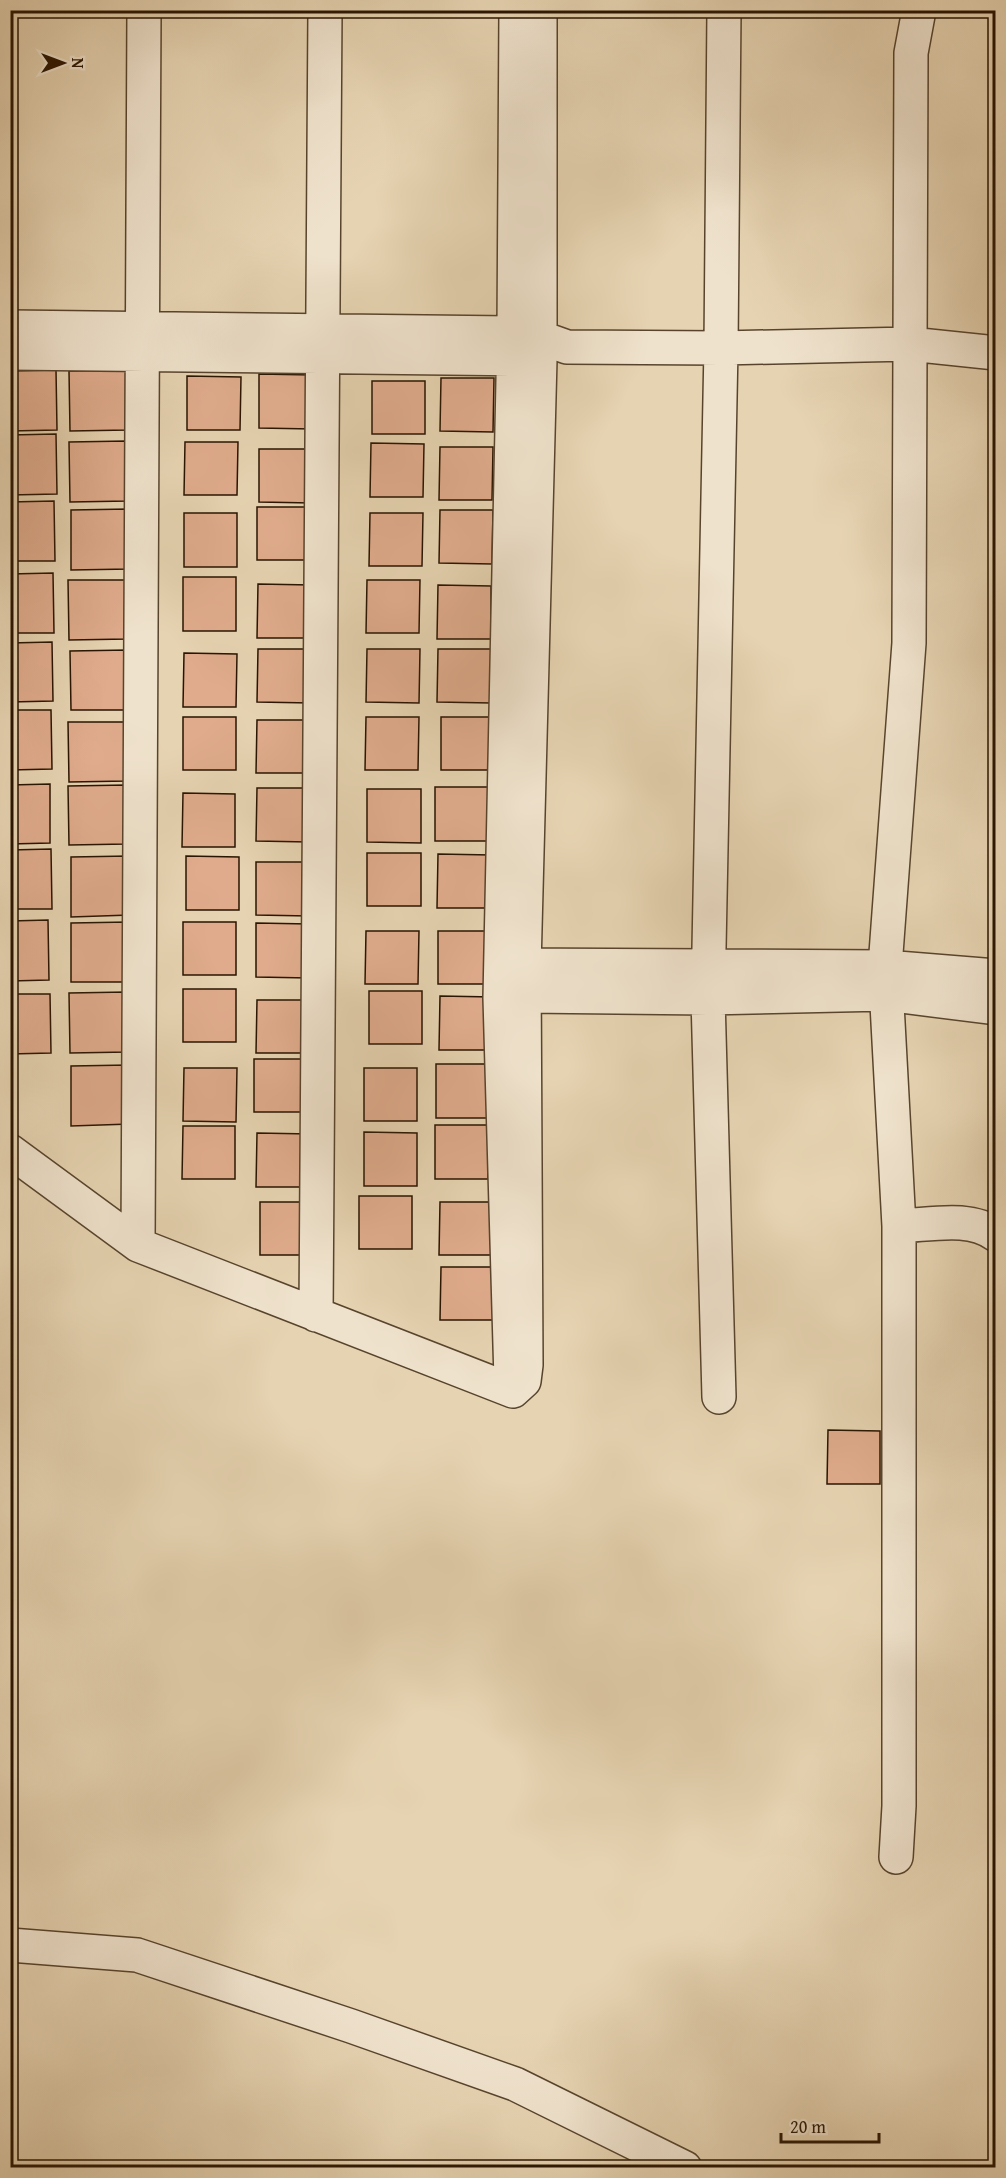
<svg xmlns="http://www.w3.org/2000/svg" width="1006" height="2178" font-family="'Gentium Book Plus',serif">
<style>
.building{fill:#dfab8c;stroke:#291401;stroke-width:1.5}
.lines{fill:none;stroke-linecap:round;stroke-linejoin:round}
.street-casing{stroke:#58442d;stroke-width:36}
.street{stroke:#efe2cc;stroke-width:33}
</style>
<rect width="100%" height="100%" fill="#e6d3b1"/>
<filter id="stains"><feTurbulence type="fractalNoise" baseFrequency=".00333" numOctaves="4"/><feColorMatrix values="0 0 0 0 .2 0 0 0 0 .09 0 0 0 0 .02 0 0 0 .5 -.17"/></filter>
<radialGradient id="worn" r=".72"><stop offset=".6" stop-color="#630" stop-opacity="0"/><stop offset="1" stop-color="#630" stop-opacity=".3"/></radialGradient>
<!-- building -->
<path class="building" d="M 56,370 L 57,430 L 10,431 L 10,371 Z
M 127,370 L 128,430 L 70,431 L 69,371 Z
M 259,374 L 312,375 L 312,429 L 259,428 Z
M 187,376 L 241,377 L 240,430 L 187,430 Z
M 441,378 L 494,378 L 493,432 L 440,431 Z
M 372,381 L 425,381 L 425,434 L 372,434 Z
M 56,434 L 57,494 L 10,495 L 10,435 Z
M 127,441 L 128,501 L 70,502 L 69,442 Z
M 185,442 L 238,442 L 237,495 L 184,495 Z
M 371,443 L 424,444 L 423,497 L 370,497 Z
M 440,447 L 493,447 L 492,500 L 439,500 Z
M 259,449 L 312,449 L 312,503 L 259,502 Z
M 54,501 L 55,561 L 10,561 L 10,502 Z
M 257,507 L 311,507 L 310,560 L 257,560 Z
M 129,509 L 130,569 L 71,570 L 71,510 Z
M 440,510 L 493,510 L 492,564 L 439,563 Z
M 184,513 L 237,513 L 237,567 L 184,567 Z
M 370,513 L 423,513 L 422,566 L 369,566 Z
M 53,573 L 54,633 L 10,633 L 10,574 Z
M 183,577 L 236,577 L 236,631 L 183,631 Z
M 68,580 L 127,580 L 127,639 L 69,640 Z
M 367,580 L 420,580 L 419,633 L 366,633 Z
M 258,584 L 311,585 L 311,638 L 257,638 Z
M 438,585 L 491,586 L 491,639 L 437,639 Z
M 52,642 L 53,701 L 10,702 L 10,643 Z
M 258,649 L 311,649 L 311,703 L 257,702 Z
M 367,649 L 420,649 L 419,703 L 366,702 Z
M 438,649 L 491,649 L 491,703 L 437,702 Z
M 128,650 L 129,710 L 71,710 L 70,651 Z
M 184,653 L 237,654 L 236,707 L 183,707 Z
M 10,710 L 51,710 L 52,769 L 10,770 Z
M 183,717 L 236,717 L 236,770 L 183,770 Z
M 366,717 L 419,717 L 418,770 L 365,770 Z
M 441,717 L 494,717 L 494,770 L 441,770 Z
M 257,720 L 310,720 L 309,773 L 256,773 Z
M 68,722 L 127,722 L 127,781 L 69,782 Z
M 50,784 L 50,843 L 10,844 L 10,785 Z
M 127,785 L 127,844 L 69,845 L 68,786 Z
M 435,787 L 488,787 L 488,841 L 435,841 Z
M 257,788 L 310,788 L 309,842 L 256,841 Z
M 367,789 L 421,789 L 421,843 L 367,842 Z
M 183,793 L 235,794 L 235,847 L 182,847 Z
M 51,849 L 52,909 L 10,909 L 10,850 Z
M 367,853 L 421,853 L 421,906 L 367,906 Z
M 438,854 L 491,855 L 491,908 L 437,908 Z
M 129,856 L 130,915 L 71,917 L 71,857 Z
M 186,856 L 239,857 L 239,910 L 186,910 Z
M 256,862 L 309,862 L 309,916 L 256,915 Z
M 48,920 L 49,980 L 10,981 L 10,921 Z
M 129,922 L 130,982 L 71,982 L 71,923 Z
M 183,922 L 236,922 L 236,975 L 183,975 Z
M 256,923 L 309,924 L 309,978 L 256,977 Z
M 366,931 L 419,931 L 418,984 L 365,984 Z
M 438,931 L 492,931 L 492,984 L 438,984 Z
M 183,989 L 236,989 L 236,1042 L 183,1042 Z
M 369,991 L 422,991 L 422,1044 L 369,1044 Z
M 127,992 L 128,1052 L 70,1053 L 69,993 Z
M 10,994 L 50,994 L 51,1053 L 10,1054 Z
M 440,996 L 493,997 L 492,1050 L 439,1050 Z
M 257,1000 L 310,1000 L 309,1053 L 256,1053 Z
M 254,1059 L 307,1059 L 307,1112 L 254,1112 Z
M 436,1064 L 489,1064 L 489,1118 L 436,1118 Z
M 129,1065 L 130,1124 L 71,1126 L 71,1066 Z
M 184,1068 L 237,1068 L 236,1122 L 183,1121 Z
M 364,1068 L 417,1068 L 417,1121 L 364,1121 Z
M 435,1125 L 488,1125 L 488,1179 L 435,1179 Z
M 183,1126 L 235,1126 L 235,1179 L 182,1179 Z
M 364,1132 L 417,1133 L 417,1186 L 364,1186 Z
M 257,1133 L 310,1134 L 309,1187 L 256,1187 Z
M 359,1196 L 412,1196 L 412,1249 L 359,1249 Z
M 260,1202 L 313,1202 L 313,1255 L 260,1255 Z
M 440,1202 L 493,1202 L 492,1255 L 439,1255 Z
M 441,1267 L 494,1267 L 493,1320 L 440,1320 Z
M 828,1430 L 880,1431 L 880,1484 L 827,1484 Z"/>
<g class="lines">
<defs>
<path id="street" d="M 516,10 L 514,333 L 500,998 L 511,1380 L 513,1391 L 524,1381 L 526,1365 L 524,966 L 540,359 L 540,10
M 10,327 L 514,333 L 539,337 L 567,347 L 721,348 L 910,344 L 996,353
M 10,353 L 534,359
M 503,965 L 885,967 L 996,976
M 504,998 L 526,996 L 708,998 L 885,994 L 996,1008
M 10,1151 L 138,1245 L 513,1391
M 899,1226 C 930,1225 970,1215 996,1235
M 138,1245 L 144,10
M 316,1315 L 325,10
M 719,1397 L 708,998 L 721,348 L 724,10
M 896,1857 L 899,1806 L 899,1226 L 885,967 L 909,643 L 911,53 L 919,10
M 10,1945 L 137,1955 L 351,2026 L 515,2084 L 685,2168"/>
</defs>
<!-- street casing -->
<use href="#street" class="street-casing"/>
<!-- street -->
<use href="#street" class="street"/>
</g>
<!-- margin -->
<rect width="1006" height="2178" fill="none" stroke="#e6d3b1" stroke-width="36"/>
<rect x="12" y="12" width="982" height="2154" fill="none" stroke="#291401" stroke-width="3"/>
<rect x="18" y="18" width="970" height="2142" fill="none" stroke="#291401" stroke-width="1.5"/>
<!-- north arrow -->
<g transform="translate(63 63) rotate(90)" stroke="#efe2cc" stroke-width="4.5" paint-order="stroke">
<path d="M0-4.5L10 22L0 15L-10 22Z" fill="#291401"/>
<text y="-9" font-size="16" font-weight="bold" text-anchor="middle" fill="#291401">N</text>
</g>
<!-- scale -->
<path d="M781 2133v9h98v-9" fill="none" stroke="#291401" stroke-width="3"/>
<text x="790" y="2133" font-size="18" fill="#291401" stroke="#efe2cc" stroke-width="4.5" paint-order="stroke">20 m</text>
<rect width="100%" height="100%" filter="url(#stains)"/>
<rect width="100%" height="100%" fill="url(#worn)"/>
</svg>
